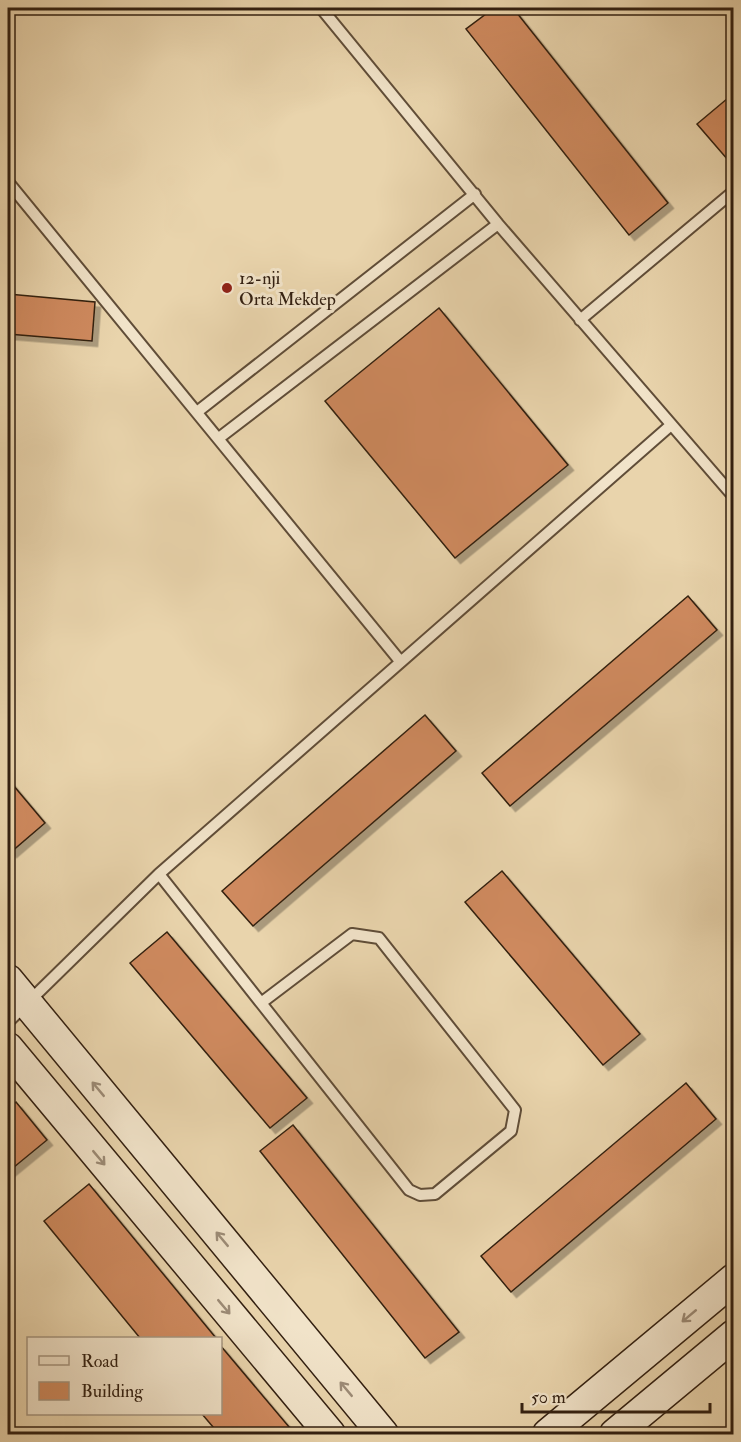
<svg xmlns="http://www.w3.org/2000/svg" width="741" height="1442" font-family="'IM FELL Double Pica',serif">
<style>
.building{fill:#cf8a5e;stroke:#332011;stroke-width:1.5;filter:url(#shadow)}
.lines{fill:none;stroke-linecap:round;stroke-linejoin:round}
.lane-casing{stroke:#604d38;stroke-width:14}
.secondary-casing{stroke:#332011;stroke-width:33}
.lane{stroke:#f1e3c9;stroke-width:10}
.secondary{stroke:#f1e3c9;stroke-width:30}
.oneway{stroke:#9c8b76}
.poi-dot{fill:#8f2418;stroke:#f1e3c9;stroke-width:2}
.labels{text-anchor:middle;stroke-width:6;stroke-linejoin:round;paint-order:stroke}
.poi-label{font-size:18px;fill:#332011;stroke:#f1e3c9;text-anchor:start}
</style>
<defs>
<filter id="shadow"><feDropShadow dx="5.5" dy="5.5" stdDeviation="0" flood-color="#0004"/></filter>
</defs>
<rect width="100%" height="100%" fill="#e9d4ac"/>
<filter id="stains"><feTurbulence type="fractalNoise" baseFrequency=".00333" numOctaves="4"/><feColorMatrix values="0 0 0 0 .2 0 0 0 0 .09 0 0 0 0 .02 0 0 0 .5 -.17"/></filter>
<radialGradient id="worn" r=".72"><stop offset=".6" stop-color="#630" stop-opacity="0"/><stop offset="1" stop-color="#630" stop-opacity=".3"/></radialGradient>
<!-- building -->
<path class="building" d="M 494,8 L 513,8 L 668,203 L 629,235 L 466,29 Z
M 734,93 L 734,155 L 728,160 L 697,124 Z
M 8,294 L 95,302 L 92,341 L 8,334 Z
M 439,308 L 568,465 L 455,558 L 325,401 Z
M 688,596 L 717,630 L 510,806 L 482,773 Z
M 425,715 L 456,751 L 253,926 L 222,891 Z
M 8,779 L 45,823 L 11,852 L 8,847 Z
M 502,871 L 640,1034 L 603,1065 L 465,902 Z
M 167,932 L 307,1098 L 270,1128 L 130,963 Z
M 686,1083 L 716,1119 L 511,1292 L 481,1256 Z
M 16,1102 L 47,1140 L 8,1172 L 8,1109 Z
M 293,1125 L 459,1332 L 425,1358 L 260,1151 Z
M 89,1184 L 216,1338 L 140,1338 L 44,1221 Z
M 220,1345 L 295,1434 L 219,1434 L 202,1414 L 220,1414 Z"/>
<g class="lines">
<defs>
<path id="lane" d="M 321,8 L 498,224 L 734,497
M 8,182 L 400,661
M 580,320 L 734,191
M 197,412 L 475,194
M 219,438 L 498,224
M 159,874 L 409,1190 L 420,1195 L 435,1194 L 511,1131 L 515,1110 L 379,938 L 352,934 L 261,1003
M 8,1022 L 159,874 L 671,425"/>
<path id="secondary" d="M 8,980 L 383,1434
M 8,1048 L 330,1434
M 548,1434 L 734,1279
M 615,1434 L 734,1335"/>
</defs>
<!-- lane casing -->
<use href="#lane" class="lane-casing"/>
<!-- secondary casing -->
<use href="#secondary" class="secondary-casing"/>
<!-- lane -->
<use href="#lane" class="lane"/>
<!-- secondary -->
<use href="#secondary" class="secondary"/>
</g>
<!-- one-way arrows -->
<defs><path id="oneway-shaft" d="M-6 0H5M1.5-3L5.5 0L1.5 3" fill="none" stroke-width="1.6" stroke-linecap="round" stroke-linejoin="round" transform="scale(1.5)"/></defs>
<g class="oneway">
<use href="#oneway-shaft" transform="translate(98 1089) rotate(-130)"/>
<use href="#oneway-shaft" transform="translate(99 1158) rotate(50)"/>
<use href="#oneway-shaft" transform="translate(222 1239) rotate(-130)"/>
<use href="#oneway-shaft" transform="translate(224 1307) rotate(50)"/>
<use href="#oneway-shaft" transform="translate(689 1316) rotate(140)"/>
<use href="#oneway-shaft" transform="translate(346 1389) rotate(-130)"/>
</g>
<!-- markers -->
<circle class="poi-dot" cx="227" cy="288" r="6"/>
<g class="labels">
<!-- poi labels -->
<g class="poi-label">
<text x="239" y="284">12-nji<tspan x="239" dy="21">Orta Mekdep</tspan></text>
</g>
</g>
<!-- margin -->
<rect width="741" height="1442" fill="none" stroke="#e9d4ac" stroke-width="30"/>
<rect x="9" y="9" width="723" height="1424" fill="none" stroke="#332011" stroke-width="3"/>
<rect x="15" y="15" width="711" height="1412" fill="none" stroke="#332011" stroke-width="1.5"/>
<!-- legend -->
<rect x="27" y="1337" width="195" height="78" fill="#f1e3c9" stroke="#a5957f" stroke-width="1.5"/>
<rect x="39" y="1356" width="30" height="9" fill="#f1e3c9" stroke="#a5957f" stroke-width="1.5"/>
<text x="81" y="1367" font-size="18" fill="#332011">Road</text>
<rect x="39" y="1382" width="30" height="18" fill="#cf8a5e" stroke="#a5957f" stroke-width="1.5"/>
<text x="81" y="1397" font-size="18" fill="#332011">Building</text>
<!-- scale -->
<path d="M522 1403v9h188v-9" fill="none" stroke="#332011" stroke-width="3"/>
<text x="531" y="1403" font-size="18" fill="#332011" stroke="#f1e3c9" stroke-width="4.5" paint-order="stroke">50 m</text>
<rect width="100%" height="100%" filter="url(#stains)"/>
<rect width="100%" height="100%" fill="url(#worn)"/>
</svg>
